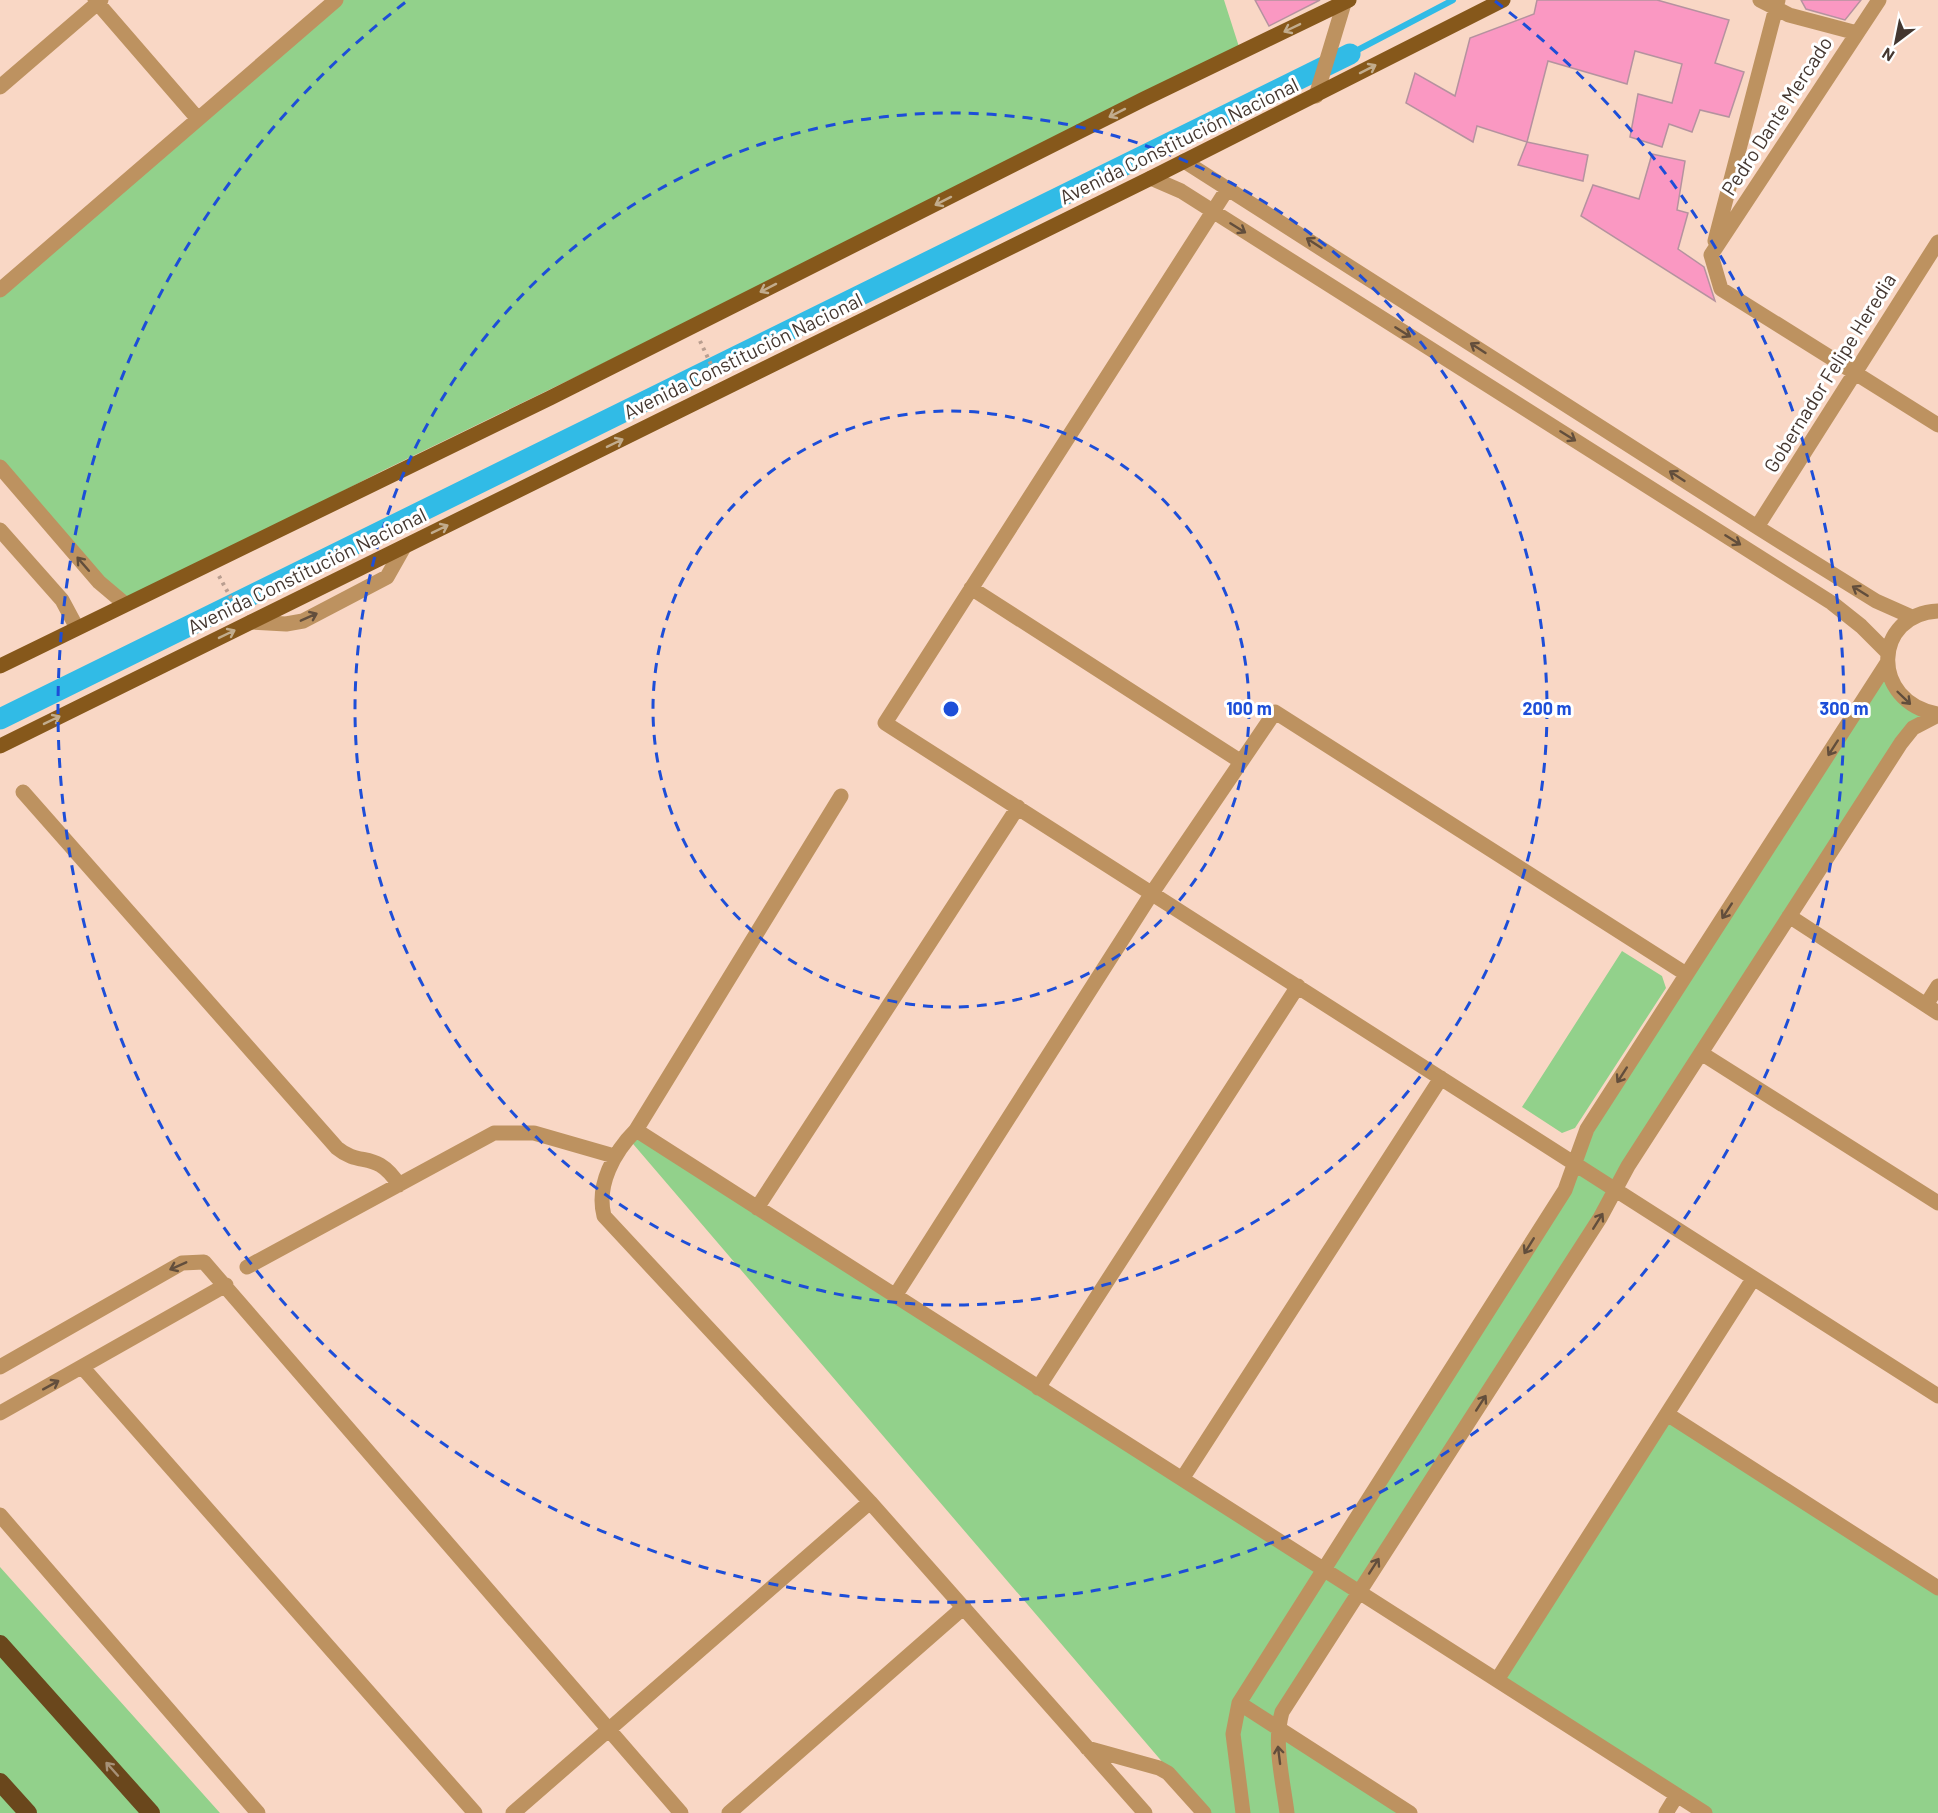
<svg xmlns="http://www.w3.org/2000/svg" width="1938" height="1813" font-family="Barlow,sans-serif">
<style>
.green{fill:#92d18b}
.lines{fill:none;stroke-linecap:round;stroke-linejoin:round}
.stream{stroke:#31bbe6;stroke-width:6}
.canal{stroke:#31bbe6;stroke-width:21}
.building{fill:#fa98c2;stroke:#b5929f;stroke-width:1.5}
.path{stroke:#b99e90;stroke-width:4;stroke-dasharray:3 4.5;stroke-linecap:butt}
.minor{stroke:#bd9260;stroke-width:15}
.major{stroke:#86581b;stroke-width:15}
.highway{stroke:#6a471c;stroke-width:18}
.oneway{stroke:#c2ac8d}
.oneway2{stroke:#624e3c}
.oneway3{stroke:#a69177}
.ring{fill:none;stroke:#1d4ed8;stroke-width:3;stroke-dasharray:10 8}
.labels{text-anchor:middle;stroke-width:6;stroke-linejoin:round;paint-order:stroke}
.street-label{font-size:20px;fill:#443730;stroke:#fff}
.centre{fill:#1d4ed8;stroke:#fff;stroke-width:3}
.ring-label{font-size:18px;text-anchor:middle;font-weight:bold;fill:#1d4ed8;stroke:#fff;stroke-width:6;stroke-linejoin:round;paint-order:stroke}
</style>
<rect width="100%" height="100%" fill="#f9d7c5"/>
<!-- green -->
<path class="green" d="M 333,0 L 1224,0 L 1241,53 L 378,473 L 125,604 L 0,463 L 0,290 Z
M 1887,663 L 1897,692 L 1932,717 L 1912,728 L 1279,1722 L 1411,1813 L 1206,1813 L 628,1138 L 636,1130 L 1324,1570 L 1565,1191 L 1587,1129 Z
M 1622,951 L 1662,976 L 1666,988 L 1575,1128 L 1562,1133 L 1522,1107 Z
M 1667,1414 L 1938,1588 L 1938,1813 L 1705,1813 L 1497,1680 Z
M 0,1567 L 220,1813 L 0,1813 Z"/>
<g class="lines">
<!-- stream -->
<path class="stream" d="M 1350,54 L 1453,0"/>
<!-- canal -->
<path class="canal" d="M 0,719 L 1350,54"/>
</g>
<!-- building -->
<path class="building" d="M 1255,0 L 1320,0 L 1269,26 Z
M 1537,0 L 1657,0 L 1729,20 L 1715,63 L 1744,72 L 1729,117 L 1700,110 L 1692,132 L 1669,124 L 1662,147 L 1630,137 L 1638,94 L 1672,103 L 1682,64 L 1635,51 L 1627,84 L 1548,61 L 1527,142 L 1477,126 L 1473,142 L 1406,103 L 1415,73 L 1455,96 L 1470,38 L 1534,14 Z
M 1801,0 L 1861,0 L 1845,20 L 1806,9 Z
M 1527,142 L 1588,155 L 1583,181 L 1518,165 Z
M 1652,154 L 1685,161 L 1677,210 L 1688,213 L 1678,249 L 1704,267 L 1715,301 L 1581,216 L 1593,185 L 1639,199 Z"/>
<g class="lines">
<!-- path -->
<path class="path" d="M 700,341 L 716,375
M 219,576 L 238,611"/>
<!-- minor -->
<path class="minor" d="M 95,0 L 198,119
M 1760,0 L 1789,15 L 1857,33
M 0,87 L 101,0
M 1316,96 L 1345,0
M 1184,161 L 1757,527 L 1876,601 L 1912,617
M 1151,178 L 1181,191 L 1832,603 L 1861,626 L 1888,653
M 1228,188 L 885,723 L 1938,1396
M 1715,241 L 1778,0
M 1711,255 L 1879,0
M 1711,255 L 1721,289 L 1938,425
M 0,290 L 336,0
M 0,467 L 99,582 L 125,604
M 1757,527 L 1938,242
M 0,530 L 62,600 L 77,628
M 971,588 L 1240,761
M 1938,611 C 1873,614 1869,702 1938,714
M 251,622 L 286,624 L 303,621 L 387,577 L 404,547
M 23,792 L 337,1148 C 361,1168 376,1149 399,1185
M 1789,916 L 1938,1013
M 1926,1005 L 1938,986
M 1701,1053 L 1938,1203
M 636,1130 L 841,796
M 757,1208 L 1018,807
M 247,1267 L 494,1133 L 534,1133 L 614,1156
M 895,1296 L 1152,893 L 1275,712 L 1686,974
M 0,1367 L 182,1263 L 204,1262 L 681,1813
M 83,1368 L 475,1813
M 1038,1388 L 1298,986
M 0,1413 L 226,1285
M 1667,1414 L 1938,1588
M 1182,1479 L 1441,1078
M 0,1515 L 258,1813
M 1497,1680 L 1753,1279
M 1239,1703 L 1410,1813
M 1087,1748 L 1159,1768 L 1168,1773 L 1204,1813
M 513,1813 L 870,1502
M 729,1813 L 964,1607
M 1145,1813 L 870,1502 L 604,1216 C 596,1185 614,1152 636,1130 L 1705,1813
M 1243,1813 L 1233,1734 L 1239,1703 L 1565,1190 L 1587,1129 L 1887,663
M 1287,1813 C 1283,1780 1273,1744 1282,1712 L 1600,1218 L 1628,1166 L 1901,743 L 1913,728 L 1938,715
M 1666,1813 L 1677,1795"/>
<!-- major -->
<path class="major" d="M 0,666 L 550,398 L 1144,99 L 1349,0
M 0,746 L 1151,178 L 1503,0"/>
<!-- highway -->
<path class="highway" d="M 0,1644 L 151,1813
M 0,1782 L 28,1813"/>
</g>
<!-- one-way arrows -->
<defs><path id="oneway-shaft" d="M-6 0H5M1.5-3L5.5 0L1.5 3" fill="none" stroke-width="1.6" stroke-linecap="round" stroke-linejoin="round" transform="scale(1.5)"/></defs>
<g class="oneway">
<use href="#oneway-shaft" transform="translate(1292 28) rotate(154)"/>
<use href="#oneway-shaft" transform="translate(1368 69) rotate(-27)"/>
<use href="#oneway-shaft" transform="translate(1117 113) rotate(153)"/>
<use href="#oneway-shaft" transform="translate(943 201) rotate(153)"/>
<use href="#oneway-shaft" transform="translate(768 288) rotate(153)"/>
<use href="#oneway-shaft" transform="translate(615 443) rotate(-26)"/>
<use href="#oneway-shaft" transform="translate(440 529) rotate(-26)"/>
<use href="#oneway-shaft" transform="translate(227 634) rotate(-26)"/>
<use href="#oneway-shaft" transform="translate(52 720) rotate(-26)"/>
</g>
<g class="oneway2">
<use href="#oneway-shaft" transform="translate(1238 228) rotate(32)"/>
<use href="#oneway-shaft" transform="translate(1314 243) rotate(-147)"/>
<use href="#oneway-shaft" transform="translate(1403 332) rotate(32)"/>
<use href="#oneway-shaft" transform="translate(1478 348) rotate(-147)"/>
<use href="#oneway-shaft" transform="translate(1568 436) rotate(32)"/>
<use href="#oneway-shaft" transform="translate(1677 476) rotate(-147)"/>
<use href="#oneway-shaft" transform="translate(1733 540) rotate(32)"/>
<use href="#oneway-shaft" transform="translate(83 564) rotate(-131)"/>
<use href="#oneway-shaft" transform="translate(1860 591) rotate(-148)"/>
<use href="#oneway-shaft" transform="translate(309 617) rotate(-24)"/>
<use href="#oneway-shaft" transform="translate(1904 698) rotate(44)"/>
<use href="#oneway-shaft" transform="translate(1833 748) rotate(123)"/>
<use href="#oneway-shaft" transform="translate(1727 911) rotate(123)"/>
<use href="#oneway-shaft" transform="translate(1622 1075) rotate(123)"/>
<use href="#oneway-shaft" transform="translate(1598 1221) rotate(-58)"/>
<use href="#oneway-shaft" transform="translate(1529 1246) rotate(122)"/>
<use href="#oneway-shaft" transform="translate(178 1266) rotate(156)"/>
<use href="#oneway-shaft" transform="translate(51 1385) rotate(-29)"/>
<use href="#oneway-shaft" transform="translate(1481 1403) rotate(-57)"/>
<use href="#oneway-shaft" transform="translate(1374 1566) rotate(-57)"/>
<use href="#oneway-shaft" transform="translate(1279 1755) rotate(-97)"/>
</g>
<use class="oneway3" href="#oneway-shaft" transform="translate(112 1769) rotate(-132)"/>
<!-- distance rings -->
<g class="ring">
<circle cx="951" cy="709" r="298"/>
<circle cx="951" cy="709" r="596"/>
<path d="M1495 1A893 893 0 1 1 407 1"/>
</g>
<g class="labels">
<!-- street labels -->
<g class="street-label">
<text transform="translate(1777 116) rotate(-57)" y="7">Pedro Dante Mercado</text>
<text transform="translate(1179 141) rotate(-26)" y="7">Avenida Constitución Nacional</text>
<text transform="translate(743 356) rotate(-26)" y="7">Avenida Constitución Nacional</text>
<text transform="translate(1830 373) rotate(-58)" y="7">Gobernador Felipe Heredia</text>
<text transform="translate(307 571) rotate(-26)" y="7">Avenida Constitución Nacional</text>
</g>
</g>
<circle cx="951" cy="709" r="9" class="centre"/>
<g class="ring-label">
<text x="1249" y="715">100 m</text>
<text x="1547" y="715">200 m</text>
<text x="1844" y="715">300 m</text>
</g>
<!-- north arrow -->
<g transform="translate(1896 42) rotate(212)" stroke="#ffffff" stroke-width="4.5" paint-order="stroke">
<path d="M0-4.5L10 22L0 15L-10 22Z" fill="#443730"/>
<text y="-9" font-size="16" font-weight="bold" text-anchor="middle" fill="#443730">N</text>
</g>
</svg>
